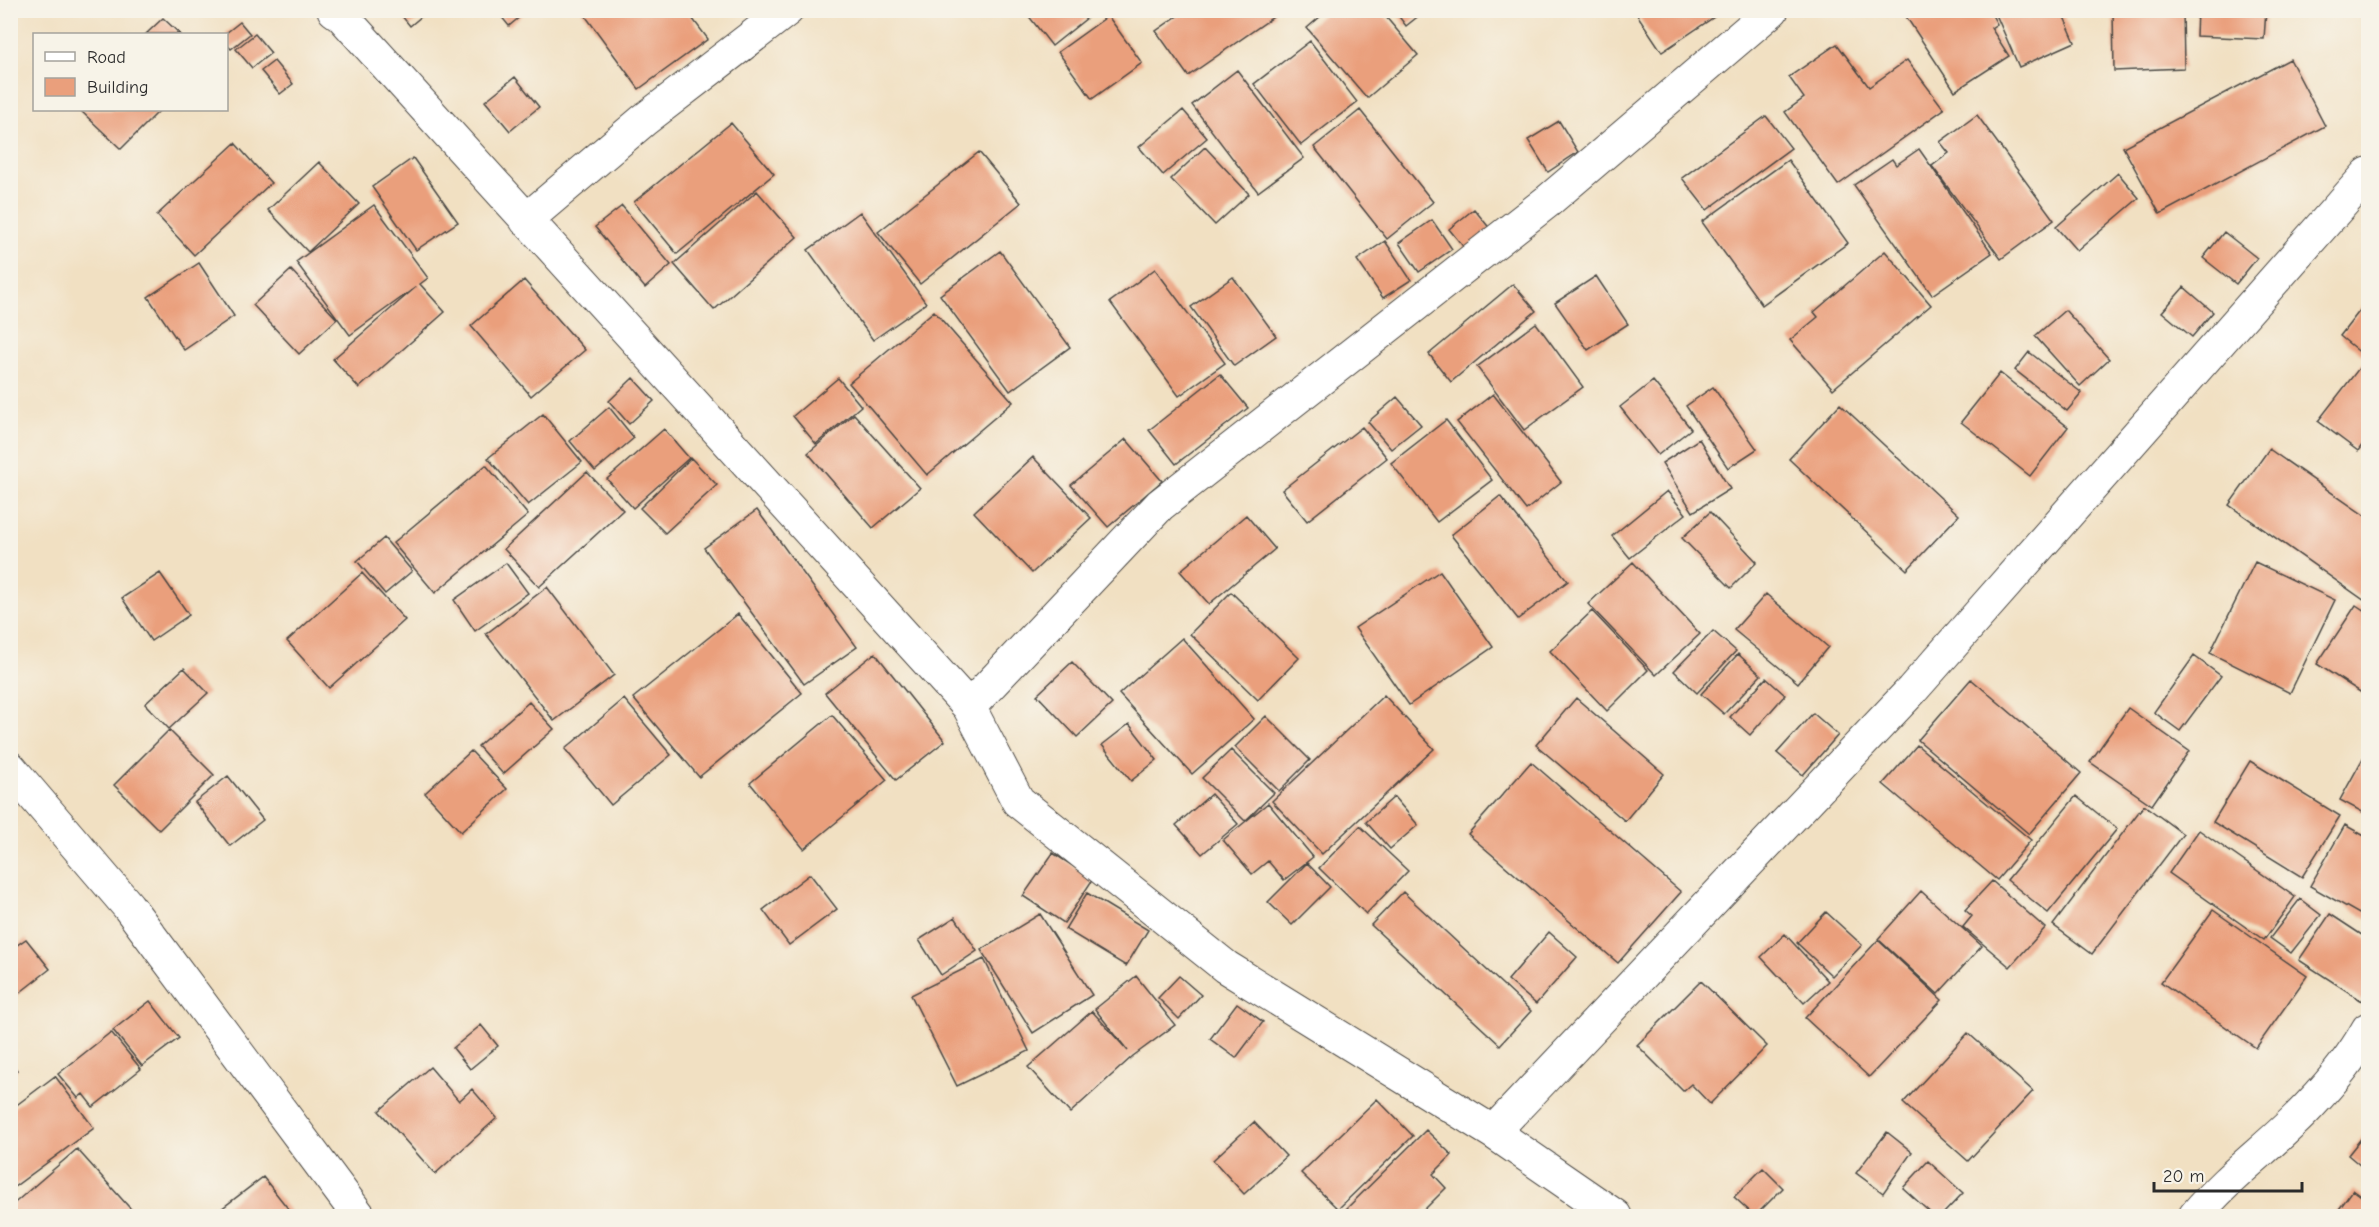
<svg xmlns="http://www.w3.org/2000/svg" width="2379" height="1227" font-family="'Comic Neue',sans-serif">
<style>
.building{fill:#ea9f7c}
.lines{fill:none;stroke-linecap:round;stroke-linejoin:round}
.minor-casing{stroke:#494642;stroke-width:35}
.minor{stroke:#fff;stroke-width:33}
</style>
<rect width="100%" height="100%" fill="#f7f3e8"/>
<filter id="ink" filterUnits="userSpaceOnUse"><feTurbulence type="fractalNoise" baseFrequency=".0167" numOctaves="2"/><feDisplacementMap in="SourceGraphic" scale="12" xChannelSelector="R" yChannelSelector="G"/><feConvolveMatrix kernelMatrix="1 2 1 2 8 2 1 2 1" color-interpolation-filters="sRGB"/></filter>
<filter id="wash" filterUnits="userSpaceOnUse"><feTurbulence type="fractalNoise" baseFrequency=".008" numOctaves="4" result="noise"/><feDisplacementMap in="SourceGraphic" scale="24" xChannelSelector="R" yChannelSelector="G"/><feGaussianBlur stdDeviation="1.35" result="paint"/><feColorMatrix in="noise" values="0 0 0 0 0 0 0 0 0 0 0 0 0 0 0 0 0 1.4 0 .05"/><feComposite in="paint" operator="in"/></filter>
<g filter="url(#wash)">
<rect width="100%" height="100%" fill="#f1e0c2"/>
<g id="blocks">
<!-- building -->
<path class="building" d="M 397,10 L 429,10 L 410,26 Z
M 496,10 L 528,10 L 509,26 Z
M 581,10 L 686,10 L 708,39 L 639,89 Z
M 1024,10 L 1097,10 L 1052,46 Z
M 1186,10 L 1272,10 L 1276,15 L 1188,76 L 1156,31 Z
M 1328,10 L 1380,10 L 1418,55 L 1367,98 L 1307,28 Z
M 1394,10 L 1426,10 L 1406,26 Z
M 1634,10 L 1709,10 L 1714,17 L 1662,52 Z
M 1906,10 L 1989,10 L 1997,24 L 1991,28 L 2009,56 L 1955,91 L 1903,12 Z
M 1994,10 L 2061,10 L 2075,42 L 2019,67 Z
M 2113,10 L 2183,10 L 2184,68 L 2114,71 Z
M 2197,10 L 2266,10 L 2264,39 L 2196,36 Z
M 1108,16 L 1142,63 L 1092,99 L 1058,52 Z
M 163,18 L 180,34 L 146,34 Z
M 240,22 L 250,34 L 231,49 L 226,44 L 226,33 Z
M 255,34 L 271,53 L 252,68 L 236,49 Z
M 1310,41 L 1357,102 L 1301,145 L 1254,84 Z
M 1837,44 L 1869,87 L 1907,60 L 1944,109 L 1838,185 L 1785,112 L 1804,98 L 1789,77 Z
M 2290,59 L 2325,126 L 2160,214 L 2123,147 Z
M 274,61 L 293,84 L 280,94 L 261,71 Z
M 1237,70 L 1304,158 L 1258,192 L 1192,105 Z
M 515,77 L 539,107 L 510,131 L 485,101 Z
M 80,110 L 160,110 L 121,149 Z
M 1183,110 L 1207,138 L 1163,175 L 1139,147 Z
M 1360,110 L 1433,202 L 1387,239 L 1314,147 Z
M 1977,115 L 2054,220 L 2001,259 L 1932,166 L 1949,153 L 1940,142 Z
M 1766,116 L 1791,148 L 1707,210 L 1682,178 Z
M 1559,121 L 1578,152 L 1548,172 L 1528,140 Z
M 731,123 L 774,174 L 677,254 L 634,202 Z
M 235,143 L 271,183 L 194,255 L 157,215 Z
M 1205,147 L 1249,194 L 1215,225 L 1171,179 Z
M 1919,149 L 1992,253 L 1932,295 L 1854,185 L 1892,159 L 1896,165 Z
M 979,152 L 1021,203 L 920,284 L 878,232 Z
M 413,158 L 458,222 L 416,250 L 372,187 Z
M 1788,160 L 1848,243 L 1762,305 L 1702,222 Z
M 319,162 L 359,204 L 308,252 L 268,210 Z
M 2118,173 L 2139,198 L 2077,251 L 2056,227 Z
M 757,191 L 797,237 L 714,310 L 674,264 Z
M 374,205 L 428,278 L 420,284 L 445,312 L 359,388 L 333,359 L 416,287 L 350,335 L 296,262 Z
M 622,206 L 671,265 L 645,288 L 595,227 Z
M 1474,209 L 1491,230 L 1466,250 L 1449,229 Z
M 860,212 L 926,303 L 873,340 L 808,250 Z
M 1432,220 L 1452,249 L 1419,272 L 1399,243 Z
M 2224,232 L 2257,258 L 2236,284 L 2203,258 Z
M 1385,241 L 1411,280 L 1383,298 L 1357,260 Z
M 1000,251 L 1070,347 L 1010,391 L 940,295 Z
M 1885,251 L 1931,305 L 1833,389 L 1790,340 L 1818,317 L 1814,312 Z
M 199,263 L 234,316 L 184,350 L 148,297 Z
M 1155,269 L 1225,363 L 1179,396 L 1110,302 Z
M 291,270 L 337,319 L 299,354 L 253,305 Z
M 1596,276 L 1628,324 L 1588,350 L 1555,303 Z
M 1233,277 L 1276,336 L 1234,366 L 1191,307 Z
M 524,280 L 585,350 L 531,396 L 471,326 Z
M 1513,284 L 1536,311 L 1451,382 L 1429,354 Z
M 2184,287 L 2213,312 L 2192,337 L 2162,312 Z
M 2368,300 L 2368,359 L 2340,336 Z
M 2065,310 L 2109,359 L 2080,386 L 2035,336 Z
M 934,311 L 1013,402 L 927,475 L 849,383 Z
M 1536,323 L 1583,387 L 1524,430 L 1477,367 Z
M 2029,352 L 2082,393 L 2067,411 L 2015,370 Z
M 2363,363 L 2368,367 L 2368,437 L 2358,451 L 2318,421 Z
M 2000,373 L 2068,427 L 2030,476 L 1961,422 Z
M 1220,374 L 1248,408 L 1176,464 L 1149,430 Z
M 633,378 L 654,401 L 629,424 L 609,401 Z
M 838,378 L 861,406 L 816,444 L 793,416 Z
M 1653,381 L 1691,429 L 1658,455 L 1620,407 Z
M 1713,387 L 1757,449 L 1728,468 L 1686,406 Z
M 1493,394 L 1561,482 L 1526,510 L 1457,422 Z
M 1397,397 L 1421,425 L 1391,449 L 1368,422 Z
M 1840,404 L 1959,515 L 1907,570 L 1789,459 Z
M 609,407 L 634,438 L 595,471 L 570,441 Z
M 543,414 L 582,462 L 528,505 L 488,458 Z
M 854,414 L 920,488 L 873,528 L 808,453 Z
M 1446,420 L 1492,480 L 1437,522 L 1391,463 Z
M 1362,427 L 1387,458 L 1307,521 L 1282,490 Z
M 664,429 L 689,458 L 633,508 L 607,479 Z
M 1126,439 L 1162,481 L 1108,527 L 1071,485 Z
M 1699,439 L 1730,489 L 1693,512 L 1662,463 Z
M 2269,449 L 2368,518 L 2368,603 L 2229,505 Z
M 1033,457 L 1091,518 L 1032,573 L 974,512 Z
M 691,458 L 717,485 L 665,533 L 640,508 Z
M 486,465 L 528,515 L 435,593 L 393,543 Z
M 587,472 L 623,510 L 539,587 L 504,549 Z
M 1667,491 L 1686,514 L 1630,558 L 1612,536 Z
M 1500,496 L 1568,581 L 1518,619 L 1451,535 Z
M 757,510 L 857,647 L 804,684 L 704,548 Z
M 1710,512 L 1757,562 L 1731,588 L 1682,538 Z
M 1246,515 L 1275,549 L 1209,604 L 1180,571 Z
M 384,538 L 412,571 L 385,594 L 357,561 Z
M 1633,562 L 1700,634 L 1656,675 L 1588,604 Z
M 2255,562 L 2335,600 L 2290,693 L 2210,653 Z
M 506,563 L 528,593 L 475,631 L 454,600 Z
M 1440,571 L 1493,647 L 1409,705 L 1355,628 Z
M 160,573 L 189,615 L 151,641 L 122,598 Z
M 362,573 L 405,620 L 329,688 L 287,641 Z
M 547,587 L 614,675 L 554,721 L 486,634 Z
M 1231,592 L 1299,658 L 1258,700 L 1190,634 Z
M 1766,594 L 1828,647 L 1798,683 L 1734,630 Z
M 2356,605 L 2368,613 L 2368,697 L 2317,664 Z
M 1592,611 L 1648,670 L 1607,711 L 1550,651 Z
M 738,614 L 802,693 L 699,777 L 633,698 Z
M 1713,631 L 1736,651 L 1697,693 L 1674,671 Z
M 1182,638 L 1254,719 L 1192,774 L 1119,694 Z
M 875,653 L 945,741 L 896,780 L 825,693 Z
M 1738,654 L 1761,675 L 1724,714 L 1701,694 Z
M 2194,656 L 2221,676 L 2180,731 L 2154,712 Z
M 1072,662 L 1112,704 L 1077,737 L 1037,695 Z
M 184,668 L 208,693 L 169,729 L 145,704 Z
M 1766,678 L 1785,695 L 1750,735 L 1730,717 Z
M 1971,679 L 2081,773 L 2029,834 L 1918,740 Z
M 1384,695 L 1434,749 L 1322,854 L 1272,801 Z
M 1576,698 L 1664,774 L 1625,821 L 1536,745 Z
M 624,699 L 671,755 L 611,805 L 565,749 Z
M 529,702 L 554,729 L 503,774 L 478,746 Z
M 2128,708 L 2189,751 L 2152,805 L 2090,762 Z
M 1813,713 L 1838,735 L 1803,775 L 1777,753 Z
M 832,715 L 887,780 L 804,849 L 750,783 Z
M 1266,716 L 1310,760 L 1279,791 L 1235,747 Z
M 1129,724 L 1157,760 L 1131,781 L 1102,745 Z
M 169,730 L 214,775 L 159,830 L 114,785 Z
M 1917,745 L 2031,840 L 1997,880 L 1883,784 Z
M 2368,749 L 2368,815 L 2340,800 Z
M 1231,750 L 1274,793 L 1245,821 L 1202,778 Z
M 471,751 L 507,789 L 461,832 L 425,793 Z
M 2250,761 L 2340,816 L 2302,877 L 2213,822 Z
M 1531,762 L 1681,892 L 1618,963 L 1468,834 Z
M 228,776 L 263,820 L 230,846 L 195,802 Z
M 1211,794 L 1238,824 L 1202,854 L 1176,825 Z
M 2076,796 L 2117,829 L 2048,913 L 2007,880 Z
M 1394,797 L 1418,825 L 1390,849 L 1366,822 Z
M 1268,803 L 1313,857 L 1284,880 L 1268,861 L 1252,874 L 1223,840 Z
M 2144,805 L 2183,834 L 2092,954 L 2053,925 Z
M 2345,825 L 2368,838 L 2368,919 L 2310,886 Z
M 1360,826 L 1408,871 L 1366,914 L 1319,868 Z
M 2199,830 L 2295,897 L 2264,940 L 2169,873 Z
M 1053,853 L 1093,879 L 1064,923 L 1023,896 Z
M 1307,863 L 1330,887 L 1292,925 L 1268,902 Z
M 810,874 L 837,909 L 789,945 L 763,910 Z
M 1992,881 L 2045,928 L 2010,967 L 1963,927 L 1972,916 L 1965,910 Z
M 1921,891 L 1982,946 L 1938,994 L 1878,939 Z
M 1403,892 L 1531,1011 L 1500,1045 L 1371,925 Z
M 1087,893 L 1148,930 L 1126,966 L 1065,929 Z
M 2300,899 L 2321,915 L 2291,953 L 2270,938 Z
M 2213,910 L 2307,976 L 2256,1048 L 2161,982 Z
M 1826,912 L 1862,945 L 1832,976 L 1797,943 Z
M 1040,914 L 1092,995 L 1033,1033 L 981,950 Z
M 2330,914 L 2368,939 L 2368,991 L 2362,1001 L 2299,960 Z
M 955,917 L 977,951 L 941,975 L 919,940 Z
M 1549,932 L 1577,957 L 1536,1004 L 1508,980 Z
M 1785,934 L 1828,981 L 1804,1003 L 1761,957 Z
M 26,939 L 50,969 L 13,998 L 10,994 L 10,950 Z
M 1878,940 L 1942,1000 L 1869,1077 L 1805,1018 Z
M 984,959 L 1029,1051 L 957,1086 L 911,995 Z
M 1136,976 L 1175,1025 L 1133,1056 L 1070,1113 L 1028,1067 L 1092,1011 L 1128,1051 L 1095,1009 Z
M 1179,976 L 1201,995 L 1179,1019 L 1158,998 Z
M 1701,981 L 1767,1046 L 1710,1104 L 1691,1084 L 1683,1091 L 1637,1045 Z
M 150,1001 L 179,1038 L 142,1066 L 113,1030 Z
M 1237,1003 L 1263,1022 L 1236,1058 L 1210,1039 Z
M 10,1004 L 17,1011 L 10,1016 Z
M 481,1025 L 498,1046 L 470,1069 L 453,1048 Z
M 111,1032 L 141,1069 L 93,1107 L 83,1094 L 78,1098 L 58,1074 Z
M 1968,1033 L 2033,1091 L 1968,1161 L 1903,1103 Z
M 10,1061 L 17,1070 L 10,1075 Z
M 430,1067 L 459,1101 L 472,1089 L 497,1118 L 435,1174 L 379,1111 Z
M 55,1076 L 94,1128 L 10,1190 L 10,1110 Z
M 1377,1099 L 1413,1136 L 1338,1209 L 1301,1173 Z
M 1254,1122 L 1286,1156 L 1244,1194 L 1213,1160 Z
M 1426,1130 L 1452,1155 L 1433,1174 L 1446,1188 L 1418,1216 L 1339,1216 Z
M 2368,1130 L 2368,1172 L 2348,1155 Z
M 1887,1132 L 1912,1152 L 1883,1193 L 1856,1173 Z
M 77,1149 L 137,1216 L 10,1216 L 10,1207 Z
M 1928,1161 L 1963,1193 L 1941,1216 L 1934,1216 L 1903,1188 Z
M 1763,1168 L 1783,1188 L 1755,1216 L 1734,1197 Z
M 263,1177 L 294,1216 L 212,1216 Z
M 2353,1190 L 2368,1201 L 2368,1216 L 2334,1216 Z"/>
</g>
</g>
<g filter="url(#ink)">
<use href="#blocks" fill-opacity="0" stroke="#494642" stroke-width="1.5"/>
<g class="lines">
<defs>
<path id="minor" d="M 334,10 L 341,15 L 969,707 L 1018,801 L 1226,967 L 1493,1132 L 1615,1216
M 526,220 L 644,120 L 787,10
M 969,707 L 1160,505 L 1548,201 L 1772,10
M 10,768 L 128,906 L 359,1216
M 1493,1132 L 1912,690 L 2368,174
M 2195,1216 C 2230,1173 2273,1145 2310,1105 C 2332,1082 2353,1056 2368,1029"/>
</defs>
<!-- minor casing -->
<use href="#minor" class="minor-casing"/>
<!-- minor -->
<use href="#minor" class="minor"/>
</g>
</g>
<!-- margin -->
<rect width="2379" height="1227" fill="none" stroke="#f7f3e8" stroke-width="36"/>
<!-- legend -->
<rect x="33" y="33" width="195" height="78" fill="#f7f3e8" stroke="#a5a39c" stroke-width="1.5"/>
<rect x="45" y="52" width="30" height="9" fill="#ffffff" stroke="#a5a39c" stroke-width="1.5"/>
<text x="87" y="63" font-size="18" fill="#2b2b2b">Road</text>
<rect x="45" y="78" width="30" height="18" fill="#ea9f7c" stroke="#a5a39c" stroke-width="1.5"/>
<text x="87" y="93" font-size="18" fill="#2b2b2b">Building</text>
<!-- scale -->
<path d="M2154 1182v9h148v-9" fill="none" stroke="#2b2b2b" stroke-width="3"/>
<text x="2163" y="1182" font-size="18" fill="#2b2b2b" stroke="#f7f3e8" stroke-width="4.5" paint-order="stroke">20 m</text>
</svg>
